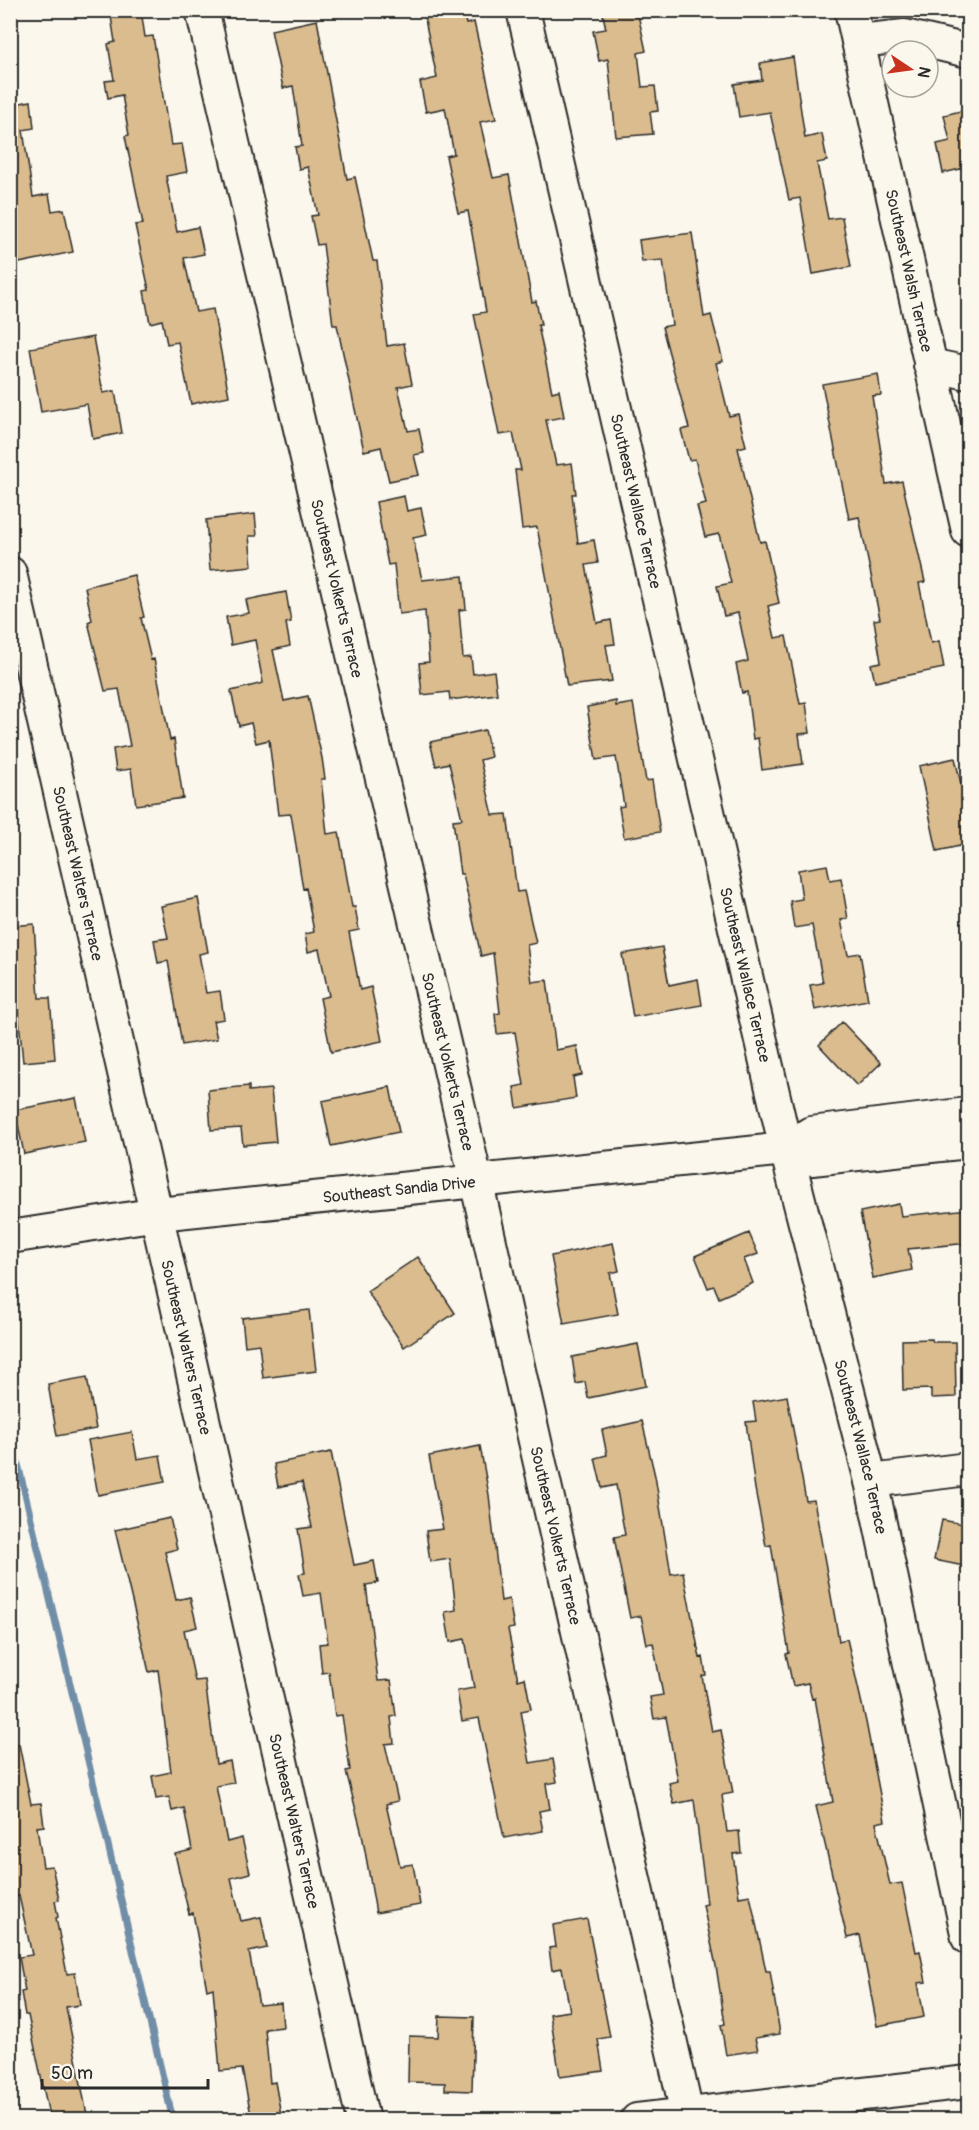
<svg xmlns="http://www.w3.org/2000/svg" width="979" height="2130" font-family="Pangolin,sans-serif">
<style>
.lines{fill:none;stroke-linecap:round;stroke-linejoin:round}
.stream{stroke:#718ea8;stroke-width:7}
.building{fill:#dabc8e;stroke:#2b2b2b;stroke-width:1.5}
.minor-casing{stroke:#2b2b2b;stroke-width:36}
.minor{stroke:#fbf7ec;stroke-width:32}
.labels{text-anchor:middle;stroke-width:4.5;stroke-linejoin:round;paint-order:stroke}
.street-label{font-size:16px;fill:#2b2b2b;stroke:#fbf7ec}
</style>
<rect width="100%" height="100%" fill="#fbf7ec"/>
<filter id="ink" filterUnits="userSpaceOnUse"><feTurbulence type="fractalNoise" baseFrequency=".0167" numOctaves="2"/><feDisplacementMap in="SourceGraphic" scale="12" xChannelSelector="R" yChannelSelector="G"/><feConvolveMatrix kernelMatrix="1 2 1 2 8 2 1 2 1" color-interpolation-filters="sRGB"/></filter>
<g filter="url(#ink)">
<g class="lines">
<!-- stream -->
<path class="stream" d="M 10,1430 L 173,2120"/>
</g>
<!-- building -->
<path class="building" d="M 110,10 L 141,10 L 145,37 L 153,36 L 171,145 L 182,144 L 187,172 L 166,176 L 177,232 L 198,227 L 204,254 L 184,258 L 196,312 L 213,309 L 229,396 L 191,404 L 178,342 L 167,344 L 162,320 L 150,323 L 144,291 L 149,290 L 135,225 L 143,224 L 125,136 L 129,135 L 122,95 L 108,98 L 105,81 L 114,80 L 108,44 L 115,42 Z
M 423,10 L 463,10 L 466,24 L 474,22 L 496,119 L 480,122 L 493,178 L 509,175 L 532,302 L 536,301 L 541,325 L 538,325 L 552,392 L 559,390 L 564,417 L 546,420 L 556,465 L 572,463 L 576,494 L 572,494 L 578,543 L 594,540 L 598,563 L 586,565 L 597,623 L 611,620 L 615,644 L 606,645 L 612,681 L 567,686 L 537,527 L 522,529 L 515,470 L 521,470 L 513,433 L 499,435 L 493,405 L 474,314 L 486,312 L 468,211 L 458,213 L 446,156 L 454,154 L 445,108 L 426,112 L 420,82 L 437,78 Z
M 602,10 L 637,10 L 646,51 L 638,53 L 642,87 L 655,86 L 658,111 L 650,112 L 653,134 L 616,137 L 608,59 L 599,61 L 593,31 L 606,29 Z
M 317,20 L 347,179 L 355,177 L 373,261 L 377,261 L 387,346 L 404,343 L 412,384 L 398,387 L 408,431 L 419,429 L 424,453 L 414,455 L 419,475 L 389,481 L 381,447 L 364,451 L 337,325 L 333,325 L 323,244 L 317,245 L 311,216 L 318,215 L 308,167 L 299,169 L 295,147 L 302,146 L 293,86 L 283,88 L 271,30 Z
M 793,57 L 805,138 L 822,134 L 827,161 L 817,163 L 828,219 L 842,217 L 851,267 L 813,274 L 800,198 L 789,200 L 770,112 L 739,117 L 734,84 L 762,80 L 760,63 Z
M 31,101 L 34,128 L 23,130 L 33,197 L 49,194 L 52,211 L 64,209 L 73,252 L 19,263 L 10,221 L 10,105 Z
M 969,109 L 969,167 L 943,173 L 937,144 L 950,141 L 944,115 Z
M 692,233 L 704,317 L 711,315 L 723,361 L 716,363 L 729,416 L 738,414 L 746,446 L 738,448 L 760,542 L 765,541 L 779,603 L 768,606 L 775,638 L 786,636 L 800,704 L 806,703 L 810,733 L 799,734 L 803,764 L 762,770 L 758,738 L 753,739 L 747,692 L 742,693 L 736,664 L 748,661 L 738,613 L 724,616 L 717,586 L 731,583 L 719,534 L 705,537 L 697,506 L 706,504 L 695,459 L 689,460 L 681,430 L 689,428 L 662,327 L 672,325 L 663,260 L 642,262 L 639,240 Z
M 93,337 L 103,393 L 115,391 L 122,433 L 93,439 L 87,404 L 41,412 L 30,348 Z
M 878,374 L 881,395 L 872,396 L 886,484 L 902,481 L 925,582 L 919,583 L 931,643 L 939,641 L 944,668 L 875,682 L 871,664 L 881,662 L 874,620 L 880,619 L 859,517 L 849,519 L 822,384 Z
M 404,496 L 407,511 L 421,508 L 427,535 L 413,538 L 422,580 L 463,576 L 466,609 L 459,610 L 463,658 L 471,657 L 473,674 L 494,671 L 497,694 L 450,700 L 449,692 L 422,695 L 419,663 L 429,662 L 425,611 L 399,614 L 394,564 L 388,565 L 376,502 Z
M 255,514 L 257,536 L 249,536 L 252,566 L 210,570 L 206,520 Z
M 134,575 L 144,617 L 141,618 L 151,660 L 154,659 L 170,740 L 174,739 L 183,798 L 136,805 L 131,769 L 116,771 L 113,749 L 130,746 L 119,689 L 105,691 L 88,622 L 92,620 L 85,587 Z
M 286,592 L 291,622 L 286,623 L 290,646 L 273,650 L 284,701 L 308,696 L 322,758 L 325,779 L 321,779 L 327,834 L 339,832 L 352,907 L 355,907 L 359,930 L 349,932 L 360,990 L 371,987 L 382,1041 L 331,1052 L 320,998 L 329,996 L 319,949 L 308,952 L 305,934 L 314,932 L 306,888 L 303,889 L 291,814 L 278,815 L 269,740 L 256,743 L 251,723 L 239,726 L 231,691 L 263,683 L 255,640 L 231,645 L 226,617 L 249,613 L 246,600 Z
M 616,701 L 616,706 L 633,703 L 646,781 L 652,780 L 660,832 L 624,838 L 619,807 L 624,806 L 616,757 L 596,760 L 587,707 Z
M 485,730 L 491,757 L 480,760 L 493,815 L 507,814 L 517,892 L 524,891 L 536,943 L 527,945 L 532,982 L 547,980 L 556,1050 L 577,1046 L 582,1075 L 573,1077 L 576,1098 L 517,1108 L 514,1087 L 524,1085 L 515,1032 L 497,1034 L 495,1014 L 500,1013 L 493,953 L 481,956 L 463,874 L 460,874 L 453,820 L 462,819 L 449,763 L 436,766 L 430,742 Z
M 955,758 L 964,797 L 969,796 L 969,844 L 937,851 L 919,766 Z
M 827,865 L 830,880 L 841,878 L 848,919 L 841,920 L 848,955 L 860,953 L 868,1000 L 815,1010 L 810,985 L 823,983 L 812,925 L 794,928 L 790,901 L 802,899 L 798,870 Z
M 198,898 L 208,952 L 199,954 L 206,993 L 220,991 L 224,1019 L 213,1021 L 217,1039 L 182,1045 L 168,961 L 158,963 L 154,940 L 168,938 L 161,906 Z
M 34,924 L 39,998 L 50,998 L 55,1059 L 23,1062 L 15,978 L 10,978 L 10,926 Z
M 662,947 L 669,985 L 698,979 L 702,1005 L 633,1017 L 622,954 Z
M 842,1022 L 881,1063 L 857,1086 L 819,1045 Z
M 249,1086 L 249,1091 L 271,1089 L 276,1142 L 243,1145 L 241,1128 L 211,1130 L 208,1090 Z
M 390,1087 L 399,1132 L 331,1146 L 322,1101 Z
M 76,1098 L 85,1142 L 24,1154 L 15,1110 Z
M 899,1204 L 901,1216 L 969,1209 L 969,1243 L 908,1249 L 912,1270 L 873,1278 L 860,1212 Z
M 749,1233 L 758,1254 L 744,1259 L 753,1283 L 719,1298 L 714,1286 L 708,1288 L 695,1256 Z
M 613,1243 L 619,1271 L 610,1273 L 618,1314 L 564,1324 L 551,1256 Z
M 418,1257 L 455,1313 L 404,1347 L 367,1291 Z
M 309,1310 L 316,1371 L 263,1378 L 259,1344 L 245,1346 L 242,1318 Z
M 932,1339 L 933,1342 L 955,1342 L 956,1397 L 931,1398 L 931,1389 L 903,1390 L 902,1340 Z
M 638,1344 L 646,1386 L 588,1398 L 585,1382 L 576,1384 L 572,1357 Z
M 87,1377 L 96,1429 L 57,1436 L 48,1384 Z
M 787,1396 L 806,1501 L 814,1500 L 839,1641 L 847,1639 L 866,1722 L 885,1821 L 876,1823 L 890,1885 L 902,1883 L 916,1952 L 920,1951 L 926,1982 L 918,1983 L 924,2017 L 877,2026 L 860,1935 L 847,1938 L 816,1806 L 833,1802 L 815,1698 L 812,1699 L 808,1683 L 793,1686 L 786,1654 L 789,1653 L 771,1545 L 766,1546 L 755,1489 L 746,1422 L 756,1421 L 753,1402 Z
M 642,1421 L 655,1476 L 671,1574 L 683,1572 L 700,1658 L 703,1657 L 706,1675 L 702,1676 L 712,1732 L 721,1730 L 733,1793 L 722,1795 L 727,1832 L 739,1831 L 741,1853 L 733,1854 L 739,1897 L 750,1895 L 766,1971 L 770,1971 L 780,2034 L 755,2038 L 758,2050 L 726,2055 L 721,2025 L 725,2024 L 716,1966 L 703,1905 L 707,1904 L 694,1800 L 674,1804 L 669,1783 L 678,1781 L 666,1717 L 654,1719 L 650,1697 L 663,1695 L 653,1643 L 647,1644 L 641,1616 L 630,1618 L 614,1537 L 625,1535 L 616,1485 L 602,1488 L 595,1458 L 607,1455 L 602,1430 Z
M 132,1432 L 137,1459 L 160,1455 L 165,1482 L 98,1495 L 88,1440 Z
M 480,1446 L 489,1495 L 501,1601 L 509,1599 L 514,1628 L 508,1629 L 518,1680 L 525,1678 L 531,1709 L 521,1711 L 530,1763 L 553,1759 L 557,1782 L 546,1784 L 550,1809 L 539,1811 L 543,1831 L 504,1838 L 479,1718 L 462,1721 L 457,1691 L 474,1688 L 465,1639 L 450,1642 L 445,1612 L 456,1610 L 450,1559 L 430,1562 L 426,1531 L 443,1529 L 429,1456 Z
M 331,1452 L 354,1565 L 374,1561 L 378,1583 L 366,1585 L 378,1681 L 391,1680 L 396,1716 L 391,1717 L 394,1743 L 385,1744 L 398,1801 L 386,1804 L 400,1866 L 413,1864 L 420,1905 L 376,1913 L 362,1834 L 346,1771 L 350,1770 L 342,1715 L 335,1716 L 329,1672 L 322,1673 L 319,1644 L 328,1643 L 321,1593 L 303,1596 L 299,1574 L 305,1573 L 298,1529 L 312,1527 L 302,1482 L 278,1487 L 274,1464 Z
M 170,1518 L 177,1549 L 165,1552 L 176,1600 L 190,1597 L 197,1627 L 184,1630 L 195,1681 L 205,1680 L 216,1764 L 230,1761 L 234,1783 L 216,1786 L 227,1842 L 242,1838 L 250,1873 L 231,1878 L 241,1921 L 261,1917 L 267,1948 L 249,1952 L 259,2005 L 281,2003 L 283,2027 L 265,2029 L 270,2083 L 275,2082 L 282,2120 L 252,2120 L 242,2069 L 220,2071 L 213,1988 L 207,1990 L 193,1913 L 189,1914 L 175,1854 L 192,1850 L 184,1808 L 172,1811 L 169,1797 L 156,1799 L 152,1776 L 171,1772 L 158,1670 L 149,1672 L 115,1530 Z
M 942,1520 L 969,1525 L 969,1567 L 934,1560 Z
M 10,1744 L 19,1744 L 31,1804 L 41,1803 L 44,1826 L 37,1827 L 43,1867 L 52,1866 L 59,1900 L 55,1901 L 58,1917 L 56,1918 L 67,1974 L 75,1973 L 80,2005 L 66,2007 L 88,2120 L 50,2120 L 28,2015 L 25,2015 L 21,1992 L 25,1991 L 19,1957 L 32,1955 L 19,1896 L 10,1898 Z
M 587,1919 L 610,2037 L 598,2039 L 603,2071 L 560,2077 L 550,2014 L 570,2011 L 562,1968 L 552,1970 L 549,1948 L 556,1947 L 553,1925 Z
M 439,2016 L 474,2017 L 472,2091 L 445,2090 L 445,2083 L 408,2082 L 409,2036 L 438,2037 Z"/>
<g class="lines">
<defs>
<g id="minor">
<path id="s1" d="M 202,10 L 476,1180 L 687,2114"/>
<path id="s2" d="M 523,10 L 786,1149 L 871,1481 L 968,1938"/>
<path id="s3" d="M 851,10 L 968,531"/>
<path d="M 858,41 L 905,36 L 968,51"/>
<path d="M 930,365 L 968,373"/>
<path id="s4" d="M 10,573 L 363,2120"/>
<path d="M 786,1149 L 811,1133 L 968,1114"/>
<path id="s5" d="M 10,1237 L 158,1214 L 786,1149 L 812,1159 L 968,1142"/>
<path d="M 871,1481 L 968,1469"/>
<path d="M 637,2120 L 968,2082"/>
</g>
</defs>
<!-- minor casing -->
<use href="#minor" class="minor-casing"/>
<!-- minor -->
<use href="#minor" class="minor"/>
</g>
</g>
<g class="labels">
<!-- street labels -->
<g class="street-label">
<text dy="6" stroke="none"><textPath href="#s3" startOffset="267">Southeast Walsh Terrace</textPath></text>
<text dy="6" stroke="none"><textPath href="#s2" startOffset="504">Southeast Wallace Terrace</textPath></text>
<text dy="6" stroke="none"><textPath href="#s1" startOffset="594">Southeast Volkerts Terrace</textPath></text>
<text dy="6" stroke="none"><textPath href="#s4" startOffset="308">Southeast Walters Terrace</textPath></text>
<text dy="6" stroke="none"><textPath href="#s2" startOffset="990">Southeast Wallace Terrace</textPath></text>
<text dy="6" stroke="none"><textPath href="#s1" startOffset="1080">Southeast Volkerts Terrace</textPath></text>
<text dy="6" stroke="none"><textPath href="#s5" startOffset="392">Southeast Sandia Drive</textPath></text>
<text dy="6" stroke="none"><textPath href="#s4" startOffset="794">Southeast Walters Terrace</textPath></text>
<text dy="6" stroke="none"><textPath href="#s2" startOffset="1476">Southeast Wallace Terrace</textPath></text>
<text dy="6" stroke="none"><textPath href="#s1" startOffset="1566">Southeast Volkerts Terrace</textPath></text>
<text dy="6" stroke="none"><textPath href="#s4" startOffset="1280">Southeast Walters Terrace</textPath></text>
</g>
</g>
<!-- margin -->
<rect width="979" height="2130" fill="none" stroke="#fbf7ec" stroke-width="36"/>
<rect x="18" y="18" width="943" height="2094" fill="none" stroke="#2b2b2b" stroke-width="2" filter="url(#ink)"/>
<!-- north arrow -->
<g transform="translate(910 69) rotate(103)"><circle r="28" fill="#fbf7ec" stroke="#a8a59f" stroke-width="1.5"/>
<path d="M0-4.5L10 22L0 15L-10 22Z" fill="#c8321e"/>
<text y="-9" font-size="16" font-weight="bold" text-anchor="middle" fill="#2b2b2b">N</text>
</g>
<!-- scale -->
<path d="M42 2079v9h166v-9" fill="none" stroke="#2b2b2b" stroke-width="3"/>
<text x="51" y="2079" font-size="18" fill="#2b2b2b" stroke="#fbf7ec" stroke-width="4.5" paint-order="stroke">50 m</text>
</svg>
